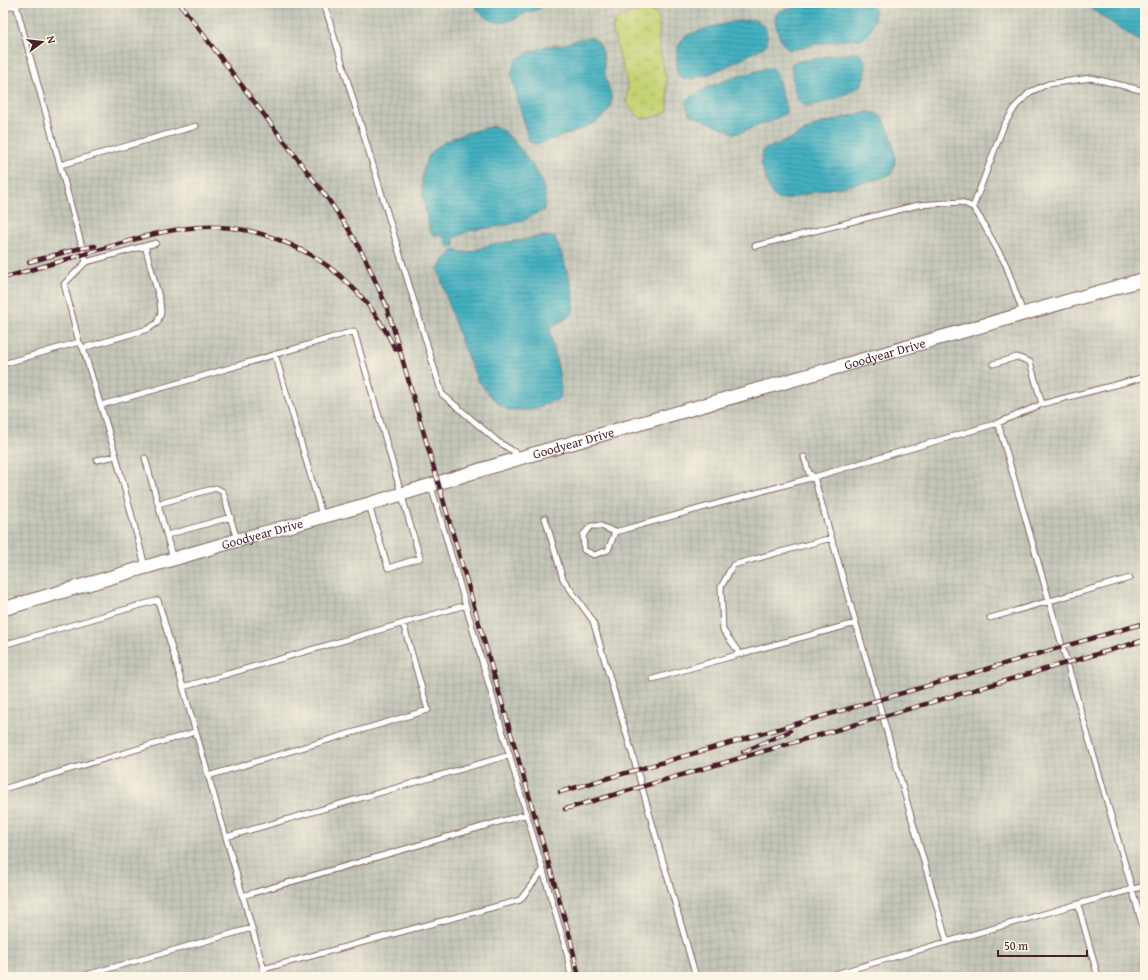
<svg xmlns="http://www.w3.org/2000/svg" width="1148" height="980" font-family="'Gentium Book Plus',serif">
<style>
.industrial{fill:url(#industrial-grid)}
.wetland{fill:url(#wetland-marsh);stroke:#887950}
.water{fill:url(#water-rules);stroke:#466876}
.lines{fill:none;stroke-linecap:round;stroke-linejoin:round}
.service-casing{stroke:#82635e;stroke-width:7}
.tertiary-casing{stroke:#82635e;stroke-width:15}
.service{stroke:#fff;stroke-width:5}
.tertiary{stroke:#fff;stroke-width:13}
.rail-casing{stroke:#4a1f2b;stroke-width:4.5}
.rail{stroke:#fcf5e5;stroke-width:3;stroke-dasharray:9;stroke-linecap:butt}
.labels{text-anchor:middle;stroke-width:4;stroke-linejoin:round;paint-order:stroke}
.street-label{font-size:13px;fill:#4a1f2b;stroke:#fcf5e5}
</style>
<defs>
<pattern id="industrial-grid" width="8" height="8" patternUnits="userSpaceOnUse"><rect width="8" height="8" fill="#c4c6b9"/><path d="M0 4h8M4 0v8" fill="none" stroke="#aaaa9f"/></pattern>
<pattern id="wetland-marsh" width="20" height="14" patternUnits="userSpaceOnUse"><rect width="20" height="14" fill="#c5d375"/><path d="M1 5h8M5 5V1M11 12h8M15 12V8" fill="none" stroke="#abb565"/></pattern>
<pattern id="water-rules" width="6" height="5" patternUnits="userSpaceOnUse"><rect width="6" height="5" fill="#43b0c0"/><path d="M0 2.5h6" fill="none" stroke="#3a8f9c"/></pattern>
</defs>
<rect width="100%" height="100%" fill="#fcf5e5"/>
<filter id="ink" filterUnits="userSpaceOnUse"><feTurbulence type="fractalNoise" baseFrequency=".025" numOctaves="2"/><feDisplacementMap in="SourceGraphic" scale="8" xChannelSelector="R" yChannelSelector="G"/><feConvolveMatrix kernelMatrix="1 2 1 2 8 2 1 2 1" color-interpolation-filters="sRGB"/></filter>
<filter id="wash" filterUnits="userSpaceOnUse"><feTurbulence type="fractalNoise" baseFrequency=".012" numOctaves="4" result="noise"/><feDisplacementMap in="SourceGraphic" scale="16" xChannelSelector="R" yChannelSelector="G"/><feGaussianBlur stdDeviation="0.9" result="paint"/><feColorMatrix in="noise" values="0 0 0 0 0 0 0 0 0 0 0 0 0 0 0 0 0 1.4 0 .05"/><feComposite in="paint" operator="in"/></filter>
<g filter="url(#wash)">
<rect width="100%" height="100%" fill="#eae0bd"/>
<!-- industrial -->
<path class="industrial" d="M 3,3 L 1082,3 L 1145,45 L 1145,977 L 3,977 Z"/>
<!-- wetland -->
<path class="wetland" d="M 640,11 C 646,11 653,9 657,15 C 662,22 658,31 659,39 C 659,50 662,59 664,70 C 667,83 668,96 668,110 C 662,116 650,118 641,119 L 626,103 L 628,89 L 626,79 L 612,29 L 616,19 L 627,14 Z"/>
<!-- water -->
<path class="water" d="M 475,3 L 548,3 C 542,9 534,10 526,13 C 521,15 517,18 512,20 C 496,26 486,19 476,8 Z
M 817,3 L 874,3 C 876,15 874,32 862,39 C 849,40 835,41 822,43 C 813,44 798,51 789,49 C 782,47 777,31 776,25 C 775,20 774,15 779,11 L 804,5 Z
M 1082,3 L 1145,3 L 1145,45 Z
M 753,19 C 766,25 768,30 767,44 L 765,46 C 753,53 693,87 681,78 C 676,74 677,64 677,58 C 677,50 679,41 685,36 C 687,34 691,34 694,33 C 713,25 733,22 753,19 Z
M 592,38 C 594,39 598,41 599,44 C 605,52 603,65 605,74 C 606,81 613,97 611,104 C 605,129 556,135 537,145 L 529,141 L 511,75 L 514,63 L 518,58 L 532,51 L 547,46 L 565,44 L 579,39 Z
M 856,53 L 861,54 C 869,63 865,76 861,86 C 845,95 826,104 807,106 L 798,101 L 793,85 L 791,64 L 795,62 L 833,55 Z
M 767,68 L 773,68 L 776,72 L 786,108 L 786,113 L 774,120 L 735,134 L 728,130 L 689,114 C 688,109 684,103 688,99 C 690,97 694,95 696,94 C 717,81 743,75 767,68 Z
M 869,112 C 872,113 876,113 878,114 C 887,119 895,148 895,158 C 895,163 894,168 892,173 C 874,183 843,186 823,190 C 809,193 796,197 783,200 L 777,199 L 773,195 L 768,186 L 761,163 L 763,150 L 792,138 L 819,124 L 858,114 Z
M 493,126 C 496,127 499,128 502,130 C 513,137 537,170 542,182 C 545,191 546,201 544,210 L 529,217 L 523,221 L 517,221 L 512,224 L 468,231 L 454,238 L 455,246 L 448,247 L 444,237 L 432,234 C 427,222 425,209 423,196 C 415,143 452,137 493,126 Z
M 544,236 L 555,238 C 561,250 579,301 573,312 C 569,319 559,322 552,326 L 550,332 C 553,348 564,385 560,399 L 545,404 L 532,410 L 509,410 L 501,406 L 488,393 L 477,379 L 466,353 L 455,324 L 438,270 L 441,263 L 454,250 L 466,253 L 490,245 Z"/>
</g>
<g filter="url(#ink)">
<g class="lines">
<defs>
<path id="service" d="M 23,3 L 16,5 L 60,165 L 196,126
M 324,3 L 442,394 L 497,441 L 521,456
M 3,9 L 16,5 L 16,3
M 60,165 L 86,262
M 973,207 L 1004,125 L 1016,106 L 1030,92 L 1048,84 L 1091,78 L 1145,91
M 755,246 L 918,205 L 961,202 L 973,207 L 980,218 L 1006,265 L 1023,313
M 83,348 L 148,329 L 157,323 L 161,313 L 160,301 L 145,246
M 275,354 L 322,515
M 3,364 L 79,342
M 993,364 L 1017,357 L 1030,362 L 1042,404
M 101,405 L 186,381 L 354,331 L 420,558 L 388,568 L 369,505
M 998,423 L 1145,934
M 804,457 L 809,473 L 814,477 L 947,942
M 145,458 L 158,504 L 216,488 L 223,492 L 237,540
M 97,460 L 116,456
M 431,486 L 567,953 L 571,977
M 158,504 L 173,559
M 545,518 L 563,579 L 593,621 L 637,770 L 696,977
M 591,526 L 601,526 L 615,532 L 608,550 L 594,555 L 584,550 L 583,535 Z
M 615,532 L 814,477 L 998,423 L 1042,404 L 1145,377
M 167,535 L 231,517
M 831,538 L 733,565 L 721,587 L 723,630 L 740,654 L 856,623
M 145,566 L 116,456 L 83,348 L 79,342 L 64,284 L 86,262 L 156,243
M 990,618 L 1130,578
M 3,645 L 158,600 L 266,977
M 653,679 L 740,654
M 183,687 L 466,605
M 208,776 L 428,710 L 403,623
M 3,789 L 195,732
M 226,837 L 510,755
M 242,896 L 527,814
M 1078,904 L 1098,977
M 263,969 L 520,900 L 543,870
M 79,977 L 252,928
M 825,977 L 1078,904 L 1145,886"/>
<g id="tertiary">
<path id="s1" d="M 3,609 L 238,540 L 369,504 L 523,457 L 1145,279"/>
</g>
</defs>
<!-- service casing -->
<use href="#service" class="service-casing"/>
<!-- tertiary casing -->
<use href="#tertiary" class="tertiary-casing"/>
<!-- service -->
<use href="#service" class="service"/>
<!-- tertiary -->
<use href="#tertiary" class="tertiary"/>
<defs>
<path id="rail" d="M 180,4 L 328,199 L 349,230 L 365,258 L 386,305 L 393,327 L 413,396 L 570,937 L 579,977
M 29,262 L 77,249 L 95,246
M 3,278 L 146,236 C 170,230 194,226 219,227 C 266,229 317,252 350,285 C 369,303 384,326 395,349
M 743,752 L 790,731
M 560,792 L 1145,623
M 565,809 L 1145,640"/>
</defs>
<!-- rail casing -->
<use href="#rail" class="rail-casing"/>
<!-- rail -->
<use href="#rail" class="rail"/>
</g>
</g>
<g class="labels">
<!-- street labels -->
<g class="street-label">
<text dy="5" stroke="none"><textPath href="#s1" startOffset="918">Goodyear Drive</textPath></text>
<text dy="5" stroke="none"><textPath href="#s1" startOffset="594">Goodyear Drive</textPath></text>
<text dy="5" stroke="none"><textPath href="#s1" startOffset="270">Goodyear Drive</textPath></text>
</g>
</g>
<!-- margin -->
<rect width="1148" height="980" fill="none" stroke="#fcf5e5" stroke-width="16"/>
<!-- north arrow -->
<g transform="translate(42 42) rotate(75)" stroke="#fcf5e5" stroke-width="3" paint-order="stroke">
<path d="M0-3L7 15L0 10L-7 15Z" fill="#4a1f2b"/>
<text y="-6" font-size="11" font-weight="bold" text-anchor="middle" fill="#4a1f2b">N</text>
</g>
<!-- scale -->
<path d="M998 950v6h89v-6" fill="none" stroke="#4a1f2b" stroke-width="2"/>
<text x="1004" y="950" font-size="12" fill="#4a1f2b" stroke="#fcf5e5" stroke-width="3" paint-order="stroke">50 m</text>
</svg>
